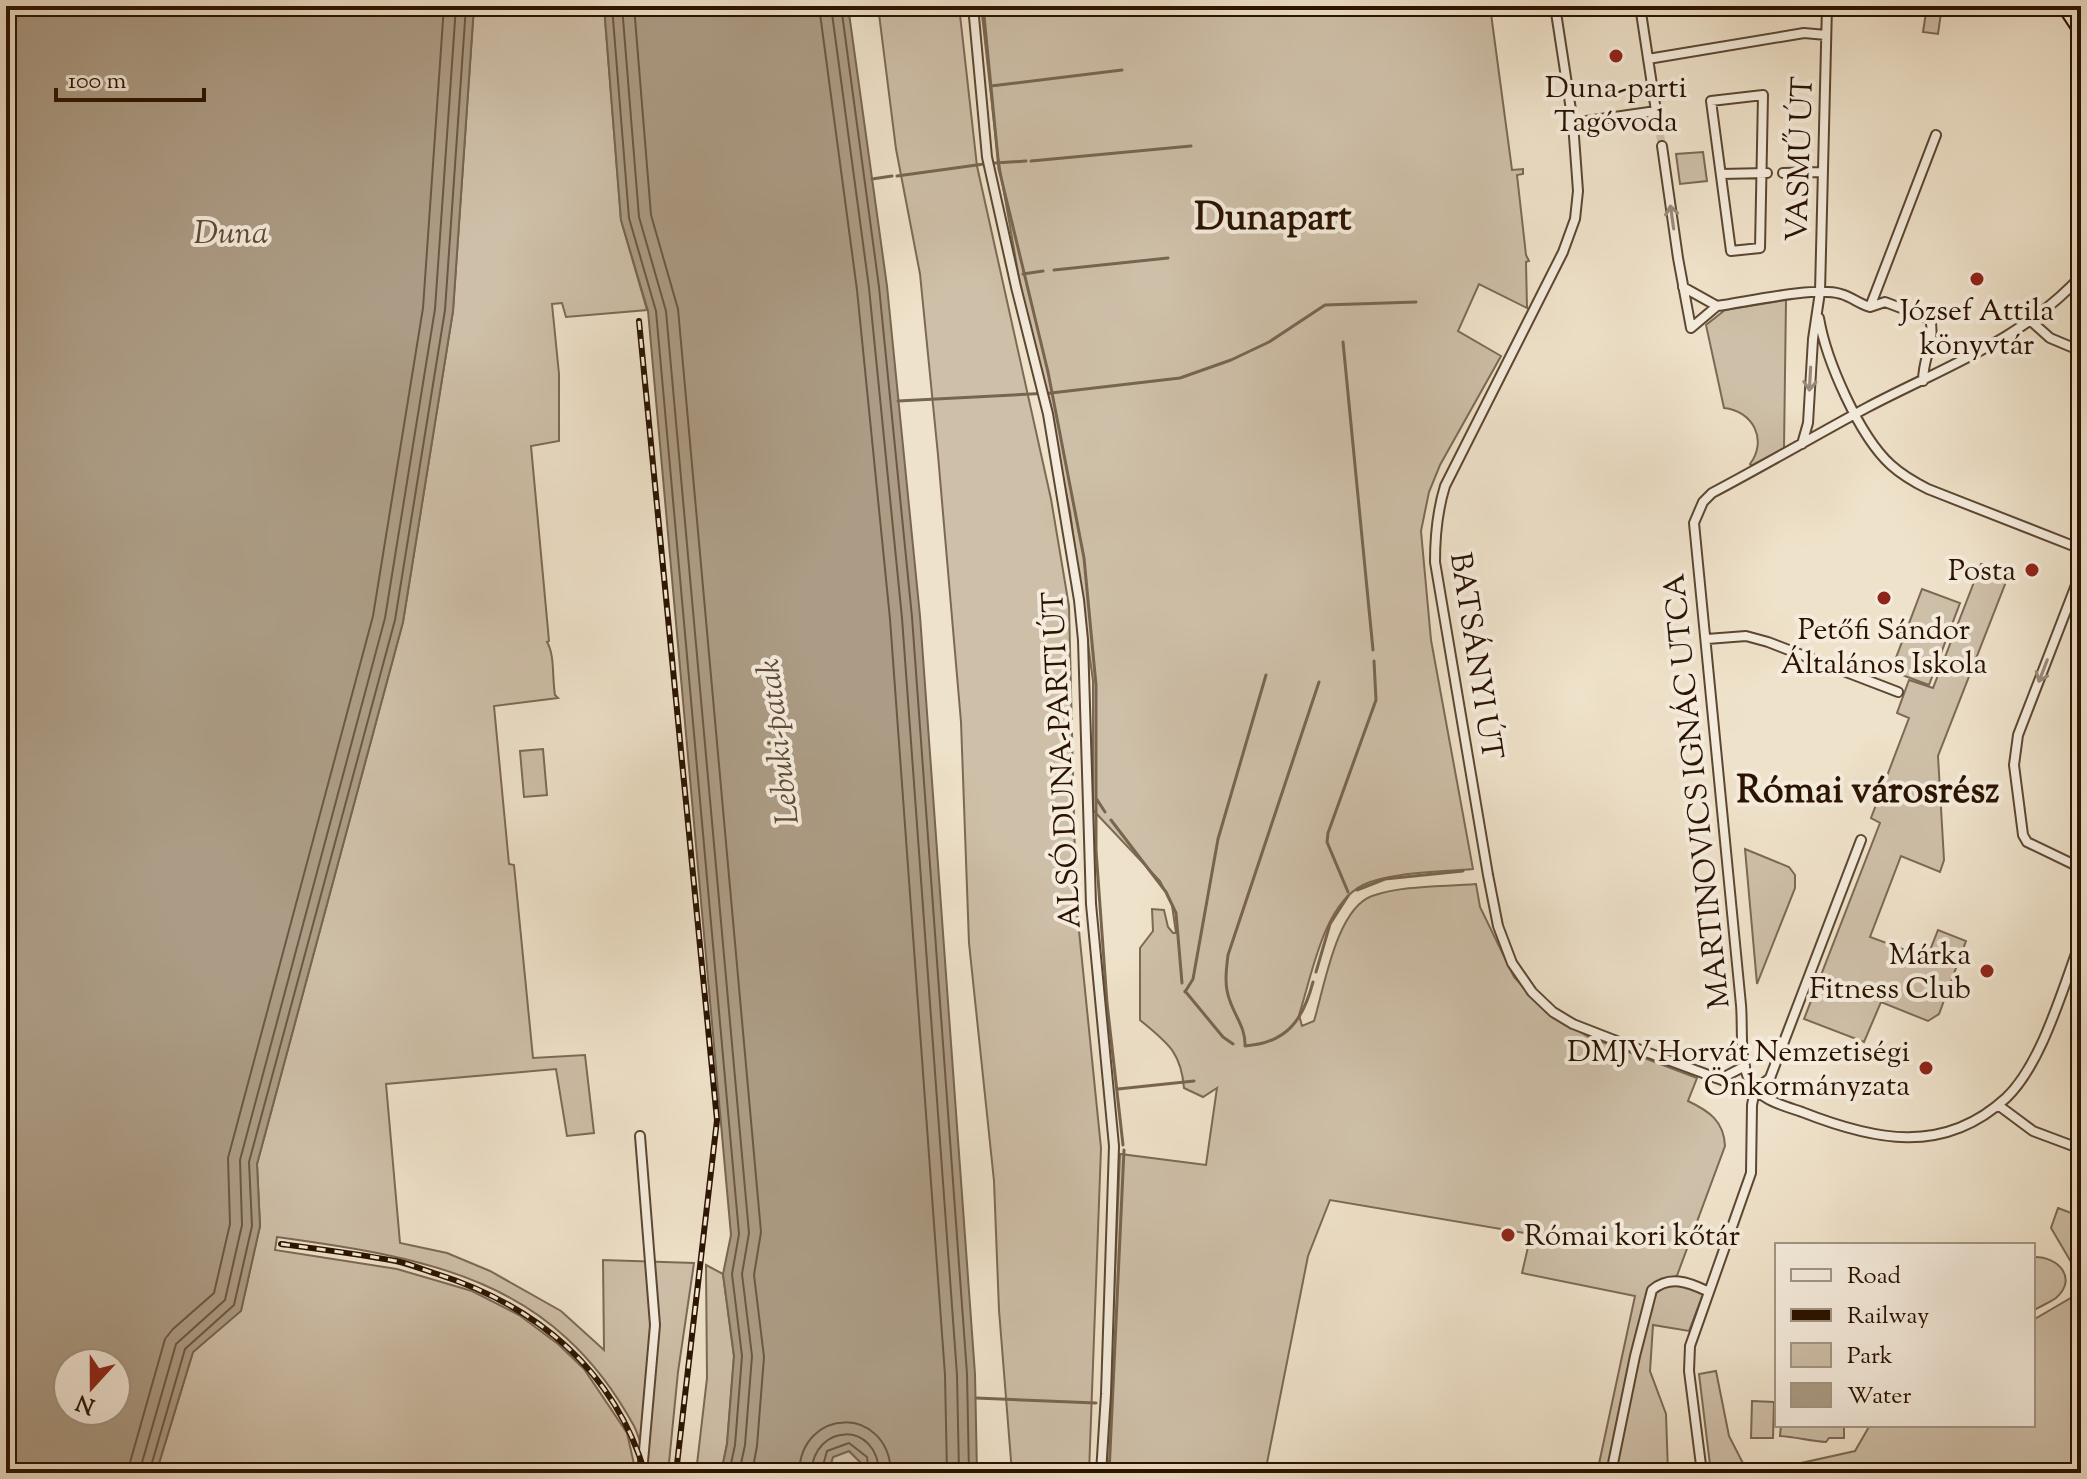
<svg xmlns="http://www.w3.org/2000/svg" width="2087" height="1479" font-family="'Sorts Mill Goudy',serif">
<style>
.green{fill:#cebfa8;stroke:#7c6954;stroke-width:2}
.water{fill:#ac9c85;stroke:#786550;stroke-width:2;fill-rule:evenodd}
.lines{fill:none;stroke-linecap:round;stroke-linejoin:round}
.shore{stroke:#6c5842;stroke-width:2}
.stream{stroke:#786550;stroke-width:3}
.street-tunnel{stroke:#d2c3ac;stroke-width:8;stroke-dasharray:8 4;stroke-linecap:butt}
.street-casing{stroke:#5c4732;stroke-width:12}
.secondary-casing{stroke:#2b1300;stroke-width:16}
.street{stroke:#f5ecdd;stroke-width:8}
.secondary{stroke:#f5ecdd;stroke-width:12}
.rail-casing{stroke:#2b1300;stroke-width:6}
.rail{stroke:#f5ecdd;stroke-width:3;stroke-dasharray:9;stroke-linecap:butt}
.oneway{stroke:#9a8a7a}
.poi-dot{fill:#8f2418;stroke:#f5ecdd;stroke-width:3}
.labels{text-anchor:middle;stroke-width:8;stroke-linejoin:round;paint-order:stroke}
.poi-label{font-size:30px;fill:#2b1300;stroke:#f5ecdd}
.street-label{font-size:30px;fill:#2b1300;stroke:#f5ecdd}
.water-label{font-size:32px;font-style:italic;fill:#5f4a35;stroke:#f5ecdd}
.district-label{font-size:38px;font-weight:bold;fill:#2b1300;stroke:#f5ecdd}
</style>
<rect width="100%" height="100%" fill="#efe2ca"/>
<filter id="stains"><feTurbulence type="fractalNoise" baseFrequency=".0025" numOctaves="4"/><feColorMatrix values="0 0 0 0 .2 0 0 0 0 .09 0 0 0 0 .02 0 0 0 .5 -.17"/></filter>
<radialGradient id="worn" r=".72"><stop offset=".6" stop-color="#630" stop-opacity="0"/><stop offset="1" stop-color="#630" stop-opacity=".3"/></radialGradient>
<!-- green -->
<path class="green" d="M 474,6 L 604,6 L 621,220 L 647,310 L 566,317 L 562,303 L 552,304 L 559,374 L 559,441 L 531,446 L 549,641 L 547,642 C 555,655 552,678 555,695 L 558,698 L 494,706 L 509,864 L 514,865 L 533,1058 L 585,1055 L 594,1133 L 567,1136 L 556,1069 L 386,1084 L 400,1243 L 447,1253 L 490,1271 L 561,1311 L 604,1350 L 603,1260 L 694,1263 L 678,1372 L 668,1473 L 649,1473 C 644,1458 641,1440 634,1426 C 554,1279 429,1258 277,1237 L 275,1250 L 397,1269 L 472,1291 L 519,1315 L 558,1344 L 584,1369 L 627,1433 L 636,1473 L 156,1473 L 193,1352 L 241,1310 L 260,1226 L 257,1164 L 403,622 L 453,311 Z
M 878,6 L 959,6 L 977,166 L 1051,499 L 1069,606 L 1076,901 L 1101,1148 L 1089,1473 L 1012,1473 L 999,1310 L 994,1181 L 969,943 L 961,722 L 938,455 L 920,274 L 896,149 Z
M 981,6 L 1490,6 L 1512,170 L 1523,169 L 1523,174 L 1517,175 L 1526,255 L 1529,261 L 1526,262 L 1527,308 L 1479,284 L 1458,331 L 1501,356 L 1440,465 L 1429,492 L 1421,531 L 1431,640 L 1473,869 C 1444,872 1388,872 1363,885 C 1323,905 1312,975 1299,1015 L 1302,1026 L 1314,1021 C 1324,989 1336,909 1372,896 C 1404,885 1443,887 1476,884 L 1480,907 L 1514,977 L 1546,1012 L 1589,1037 L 1697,1078 L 1688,1101 C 1709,1111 1724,1121 1725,1146 L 1675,1281 L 1703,1294 L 1689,1331 L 1653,1325 L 1650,1371 L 1666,1414 L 1668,1473 L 1597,1473 L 1635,1296 L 1522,1273 L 1531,1234 L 1330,1200 L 1308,1256 L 1265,1473 L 1106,1473 L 1120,1154 L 1206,1165 L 1217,1088 L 1203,1097 L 1184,1088 C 1181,1051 1167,1043 1140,1020 L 1140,948 L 1153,931 L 1152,909 L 1164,910 L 1168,927 L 1173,933 L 1176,933 L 1172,905 L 1160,881 L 1093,810 L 1093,681 L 1070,512 L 1049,406 L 1022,295 L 998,158 Z
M 1927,6 L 1942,6 L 1938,34 L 1923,32 Z
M 1703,152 L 1707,181 L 1680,184 L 1676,154 Z
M 1786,300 L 1784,448 L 1751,466 L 1750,464 C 1768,440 1753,411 1724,408 L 1706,325 L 1725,310 Z
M 1981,564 L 2009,574 L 1938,756 L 1944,860 L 1940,872 L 1901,856 L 1870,937 L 1927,958 L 1938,930 L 1966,941 L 1939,1014 L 1928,1021 L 1881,1002 L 1864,1042 L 1804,1019 L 1880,823 L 1871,818 L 1909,718 L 1897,713 L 1909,680 L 1933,688 Z
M 1922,589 L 1960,603 L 1929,685 L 1891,671 Z
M 543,749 L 547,795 L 524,797 L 520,751 Z
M 1745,849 L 1789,867 L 1795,875 L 1795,888 L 1757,984 Z
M 2058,1208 L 2079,1216 L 2081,1213 L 2081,1279 L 2051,1228 Z
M 2033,1257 C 2059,1256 2078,1279 2056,1298 C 2049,1303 2040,1306 2033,1311 Z
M 706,1265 L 723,1274 L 734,1356 L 727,1444 L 721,1473 L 696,1473 L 707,1378 Z
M 2081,1292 L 2081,1473 L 1756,1473 L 1855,1451 L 1870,1425 L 2033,1425 L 2033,1320 Z
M 1716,1371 L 1729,1436 L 1748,1473 L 1711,1473 L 1699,1374 Z
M 1752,1401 L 1774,1402 L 1773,1438 L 1751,1438 Z
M 1781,1425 L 1844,1425 L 1844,1438 L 1829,1438 L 1826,1442 C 1810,1441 1796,1437 1780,1436 Z
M 849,1451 L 860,1462 L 861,1473 L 828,1473 L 833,1457 Z"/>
<!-- water -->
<path class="water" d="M 6,6 L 474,6 L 453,311 L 403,622 L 257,1164 L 260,1226 L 241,1311 L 193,1352 L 156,1473 L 6,1473 ZM 68,1363 L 116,1363 L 116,1411 L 68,1411 Z
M 604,6 L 848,6 L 887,286 L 920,616 L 975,1374 L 977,1473 L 861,1473 L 860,1462 L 849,1451 L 833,1457 L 828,1473 L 721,1473 L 727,1444 L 734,1356 L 723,1274 L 731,1235 L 648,311 L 621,220 Z"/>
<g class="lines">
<!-- shore -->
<path class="shore" d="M 612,6 L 629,218 L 656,311 L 739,1234 L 732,1274 L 742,1356 L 735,1445 L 729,1473
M 622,6 L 639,217 L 666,311 L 749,1233 L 742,1274 L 752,1356 L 745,1445 L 739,1473
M 634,6 L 651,215 L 678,309 L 761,1232 L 754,1275 L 764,1357 L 757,1446 L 752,1473
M 819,6 L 857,290 L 890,619 L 945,1375 L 947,1473
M 831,6 L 869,288 L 902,618 L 957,1375 L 959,1473
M 841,6 L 879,287 L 912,617 L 967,1374 L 969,1473
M 127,1473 L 165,1339 L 173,1329 L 214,1293 L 230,1224 L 228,1158 L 373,616 L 423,308 L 444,6
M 139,1473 L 176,1344 L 225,1300 L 242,1225 L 240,1160 L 385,618 L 435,309 L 456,6
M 149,1473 L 185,1349 L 234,1305 L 252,1226 L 249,1162 L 395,620 L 445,310 L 466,6
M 799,1473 C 801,1406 889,1405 891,1473
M 811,1473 C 814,1422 878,1421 879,1473
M 821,1473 L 827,1451 L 849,1443 L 867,1457 L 869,1473"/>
<!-- stream -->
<path class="stream" d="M 983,6 L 999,169 L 1048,372 L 1084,558 L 1096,685 L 1096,850 L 1107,1003 L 1123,1145
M 991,86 L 1122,70
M 1031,161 L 1191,146
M 995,163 L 1026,161
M 897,176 L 984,164
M 872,179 L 892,176
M 1054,270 L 1168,258
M 1023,274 L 1043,271
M 1343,342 L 1373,650
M 898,401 L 1051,393 L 1180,378 L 1231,360 L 1269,342 L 1325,305 L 1416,302
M 1096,798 L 1105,812
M 1111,820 L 1166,892 L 1176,913 L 1182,983
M 1357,890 L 1385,879 L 1463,871
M 1348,892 L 1327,842 L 1328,833 L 1376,700 L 1374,661
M 1316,972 L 1330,924 L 1348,896
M 1313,982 C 1303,1020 1287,1043 1245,1046 C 1246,1029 1235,1016 1230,1001 C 1224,986 1226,971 1228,955 L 1319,682
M 1185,991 L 1223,1037 L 1233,1044
M 1185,992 L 1193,979 L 1218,839 L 1266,675
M 1118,1089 L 1194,1081
M 976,1398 L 1096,1403
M 1109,1473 L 1124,1150"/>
<!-- street-tunnel -->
<path class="street-tunnel" d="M 1656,111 L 1662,146"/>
<defs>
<path id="street" d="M 973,6 L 987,157 L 1016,287 L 1048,414 L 1079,600 L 1083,640 L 1091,904 L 1114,1146 L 1106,1394 L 1101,1473
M 1555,6 L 1573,123 L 1578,191 L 1575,219 L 1563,252 L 1445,486 C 1437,512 1435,535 1435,562 L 1488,875 L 1498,926 L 1512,963 L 1532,992 L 1553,1012 L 1573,1024 L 1627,1045 L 1741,1087 L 1755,1090
M 1555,10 L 1583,6
M 1648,59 L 1804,33 L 1826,35
M 1763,95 L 1760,248 L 1731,251 L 1711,101 Z
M 1573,123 L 1656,111 L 1640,6
M 1662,146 L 1678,258 L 1691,328 L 1717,306 L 1683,287
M 1783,173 L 1822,172
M 1721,174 L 1767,173
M 2081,276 C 2024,339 1942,368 1868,407 C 1816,435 1765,465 1712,493 L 1703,502 L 1694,523 L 1741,1005 C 1743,1028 1739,1061 1750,1082 C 1759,1100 1785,1106 1802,1112 C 1873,1140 1943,1156 2006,1098 C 2042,1064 2063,987 2081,940
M 1717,306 C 1747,302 1815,286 1841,294 C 1852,297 1859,304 1870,307 L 1936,135
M 1870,307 L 1885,302 L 1930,319 C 1936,342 1923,356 1923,381
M 1819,318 C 1826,360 1859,436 1891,465 C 1902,475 1914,482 1928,489 L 2081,549
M 2031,321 L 2050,338 L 2081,351
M 1802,444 L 1808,423 L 1813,339 L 1820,292 L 1827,6
M 2081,572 L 2018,735 L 2014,765 L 2023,835 L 2027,842 L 2081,868
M 1707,639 L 1746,636 L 1768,642 L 1898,692
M 1716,1078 L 1726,1076 L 1745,1066
M 1755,1090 L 1770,1078 L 1861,840
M 1998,1105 L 2033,1131 L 2081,1149
M 640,1136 L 655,1325 L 642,1473
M 1611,1473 L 1635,1356 L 1652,1290 C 1670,1275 1688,1282 1707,1291
M 1702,1473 L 1689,1371 L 1690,1346 L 1751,1173 L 1752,1105 L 1755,1090"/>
<path id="secondary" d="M 2064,6 L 2081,32"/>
</defs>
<!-- street casing -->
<use href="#street" class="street-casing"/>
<!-- secondary casing -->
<use href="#secondary" class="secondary-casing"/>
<!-- street -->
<use href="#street" class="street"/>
<!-- secondary -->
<use href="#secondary" class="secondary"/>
<defs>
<path id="rail" d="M 639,321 L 717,1120 L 676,1473
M 281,1244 C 319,1249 358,1254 396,1261 C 410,1264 424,1270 437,1274 C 537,1306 614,1370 645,1473"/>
</defs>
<!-- rail casing -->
<use href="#rail" class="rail-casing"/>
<!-- rail -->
<use href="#rail" class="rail"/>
</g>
<!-- one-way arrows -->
<defs><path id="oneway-shaft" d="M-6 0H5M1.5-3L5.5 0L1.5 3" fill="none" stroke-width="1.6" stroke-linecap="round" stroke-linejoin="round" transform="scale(2)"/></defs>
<g class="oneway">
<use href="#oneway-shaft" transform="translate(1672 217) rotate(-98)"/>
<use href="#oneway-shaft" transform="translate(1810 379) rotate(93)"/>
<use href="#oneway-shaft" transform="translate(2043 671) rotate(111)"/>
</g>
<!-- markers -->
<g class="poi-dot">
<circle cx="1616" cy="56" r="8"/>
<circle cx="1977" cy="279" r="8"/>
<circle cx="2032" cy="570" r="8"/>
<circle cx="1884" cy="598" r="8"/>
<circle cx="1987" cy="971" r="8"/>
<circle cx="1926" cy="1068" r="8"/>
<circle cx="1508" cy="1235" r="8"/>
</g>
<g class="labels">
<!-- poi labels -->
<g class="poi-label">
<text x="1616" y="97">Duna-parti<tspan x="1616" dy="34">Tagóvoda</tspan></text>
<text x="1977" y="320">József Attila<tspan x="1977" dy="34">könyvtár</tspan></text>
<text x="2016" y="580" text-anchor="end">Posta</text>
<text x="1884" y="639">Petőfi Sándor<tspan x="1884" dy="34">Általános Iskola</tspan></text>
<text x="1971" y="964" text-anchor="end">Márka<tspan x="1971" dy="34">Fitness Club</tspan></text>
<text x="1910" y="1061" text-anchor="end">DMJV Horvát Nemzetiségi<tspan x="1910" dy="34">Önkormányzata</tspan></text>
<text x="1524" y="1245" text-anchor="start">Római kori kőtár</text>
</g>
<!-- street labels -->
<g class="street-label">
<text transform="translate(1799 159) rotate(-88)" y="10">VASMŰ ÚT</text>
<text transform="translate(1477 656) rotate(81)" y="10">BATSÁNYI ÚT</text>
<text transform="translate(1061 760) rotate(-93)" y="10">ALSÓ DUNA-PARTI ÚT</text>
<text transform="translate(1696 791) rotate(-96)" y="10">MARTINOVICS IGNÁC UTCA</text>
</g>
<!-- water labels -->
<g class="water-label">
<text x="231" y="243">Duna</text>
<text transform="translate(777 742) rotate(-97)" y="11">Lebuki-patak</text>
</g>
<!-- district labels -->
<g class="district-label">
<text x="1273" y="229">Dunapart</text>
<text x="1868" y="802">Római városrész</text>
</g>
</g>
<!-- margin -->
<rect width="2087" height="1479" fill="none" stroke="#efe2ca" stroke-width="32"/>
<rect x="8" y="8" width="2071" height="1463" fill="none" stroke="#2b1300" stroke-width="4"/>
<rect x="16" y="16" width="2055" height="1447" fill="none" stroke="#2b1300" stroke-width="2"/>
<!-- legend -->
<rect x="1775" y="1243" width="260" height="184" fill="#f5ecdd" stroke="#a49585" stroke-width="2"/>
<rect x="1791" y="1269" width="40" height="12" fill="#f5ecdd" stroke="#a49585" stroke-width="2"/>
<text x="1847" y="1283" font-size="24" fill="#2b1300">Road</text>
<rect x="1791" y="1309" width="40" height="12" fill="#2b1300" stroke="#a49585" stroke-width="2"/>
<text x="1847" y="1323" font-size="24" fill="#2b1300">Railway</text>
<rect x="1791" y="1343" width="40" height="24" fill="#cebfa8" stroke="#a49585" stroke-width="2"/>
<text x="1847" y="1363" font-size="24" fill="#2b1300">Park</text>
<rect x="1791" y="1383" width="40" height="24" fill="#ac9c85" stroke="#a49585" stroke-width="2"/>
<text x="1847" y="1403" font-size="24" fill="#2b1300">Water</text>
<!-- north arrow -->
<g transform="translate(92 1387) rotate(201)"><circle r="38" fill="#f5ecdd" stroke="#a49585" stroke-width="2"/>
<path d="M0-6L14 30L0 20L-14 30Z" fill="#8f2418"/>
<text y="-12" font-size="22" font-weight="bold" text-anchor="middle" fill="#2b1300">N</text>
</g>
<!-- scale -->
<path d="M56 88v12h148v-12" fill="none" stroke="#2b1300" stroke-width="4"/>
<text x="68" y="88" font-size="24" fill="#2b1300" stroke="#f5ecdd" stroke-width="6" paint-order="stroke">100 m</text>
<rect width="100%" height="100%" filter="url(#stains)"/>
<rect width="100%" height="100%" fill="url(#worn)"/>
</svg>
